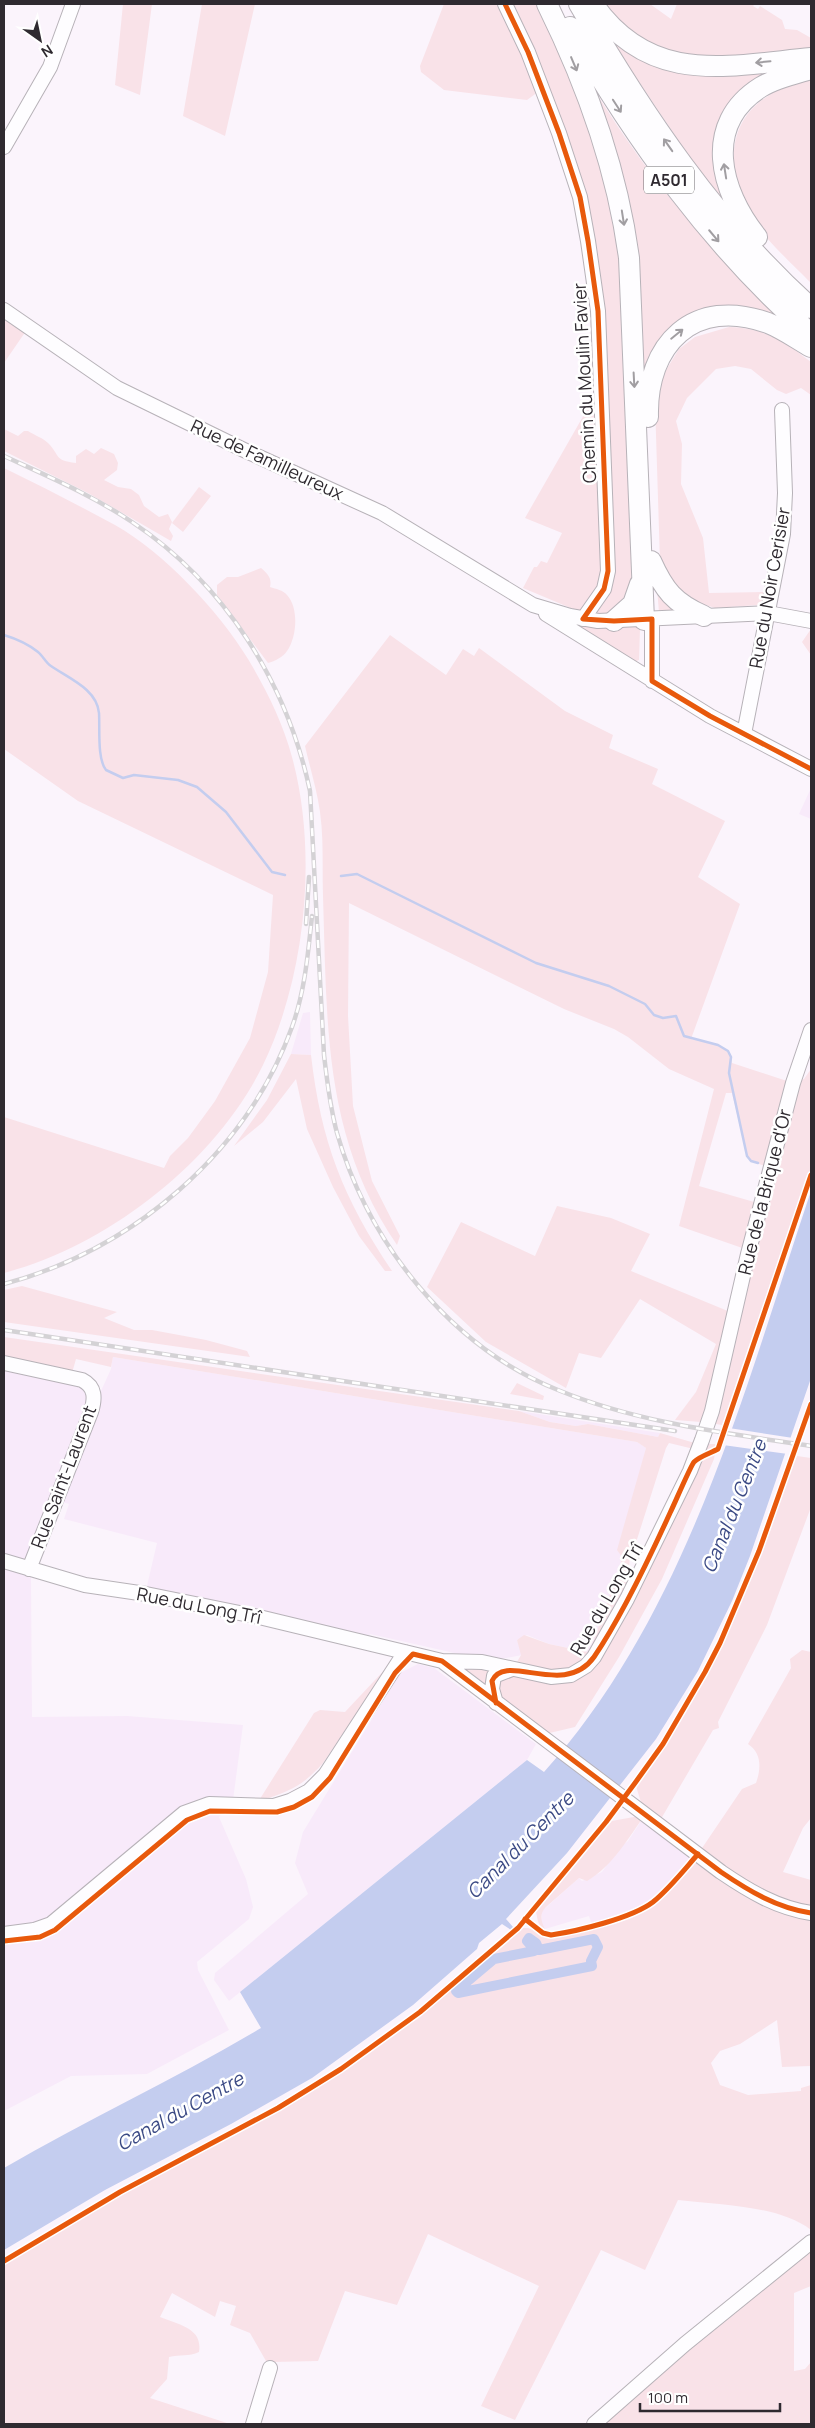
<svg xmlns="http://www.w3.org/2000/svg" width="815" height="2428" font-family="Manrope,sans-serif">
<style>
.built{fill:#f8eafa}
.green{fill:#f9e2e8;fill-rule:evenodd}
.water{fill:#c4cdef}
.pier{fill:#fbf4fc}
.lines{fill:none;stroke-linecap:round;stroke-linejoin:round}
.stream{stroke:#c4cdef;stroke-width:2.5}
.canal{stroke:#c4cdef;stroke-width:10}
.minor-casing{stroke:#b7b2b8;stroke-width:16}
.highway-casing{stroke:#b7b2b8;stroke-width:22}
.minor{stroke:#fefdff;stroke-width:14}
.highway{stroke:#fefdff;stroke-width:20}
.rail-casing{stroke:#d4d2d5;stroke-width:4.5}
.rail{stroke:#fff;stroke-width:2.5;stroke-dasharray:8;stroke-linecap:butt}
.cycleway-casing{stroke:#fff;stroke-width:8}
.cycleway{stroke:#e8590c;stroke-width:5}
.oneway{stroke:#a19ea2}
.labels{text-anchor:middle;stroke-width:5;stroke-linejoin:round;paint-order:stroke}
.shield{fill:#fff;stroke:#6d6a6e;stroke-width:1}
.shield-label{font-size:16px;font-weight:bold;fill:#2f2a30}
.street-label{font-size:18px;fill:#2f2a30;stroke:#fff}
.water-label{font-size:19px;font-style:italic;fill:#3b4a85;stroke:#fff}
</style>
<rect width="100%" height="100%" fill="#fbf4fc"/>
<!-- built -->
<path class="built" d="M 811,788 L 811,819 L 799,814 Z
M 310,1012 L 311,1055 L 291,1054 L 303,1013 Z
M 113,1357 L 637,1442 L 646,1448 L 620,1566 L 591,1648 L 587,1652 L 549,1644 L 527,1635 L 517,1640 L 522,1655 L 490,1661 L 370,1634 L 368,1637 L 146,1590 L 157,1543 L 64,1519 L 69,1504 L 59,1501 L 101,1391 L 111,1369 Z
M 4,1368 L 84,1383 L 88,1396 L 87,1411 L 28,1562 L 4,1554 Z
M 519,1411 L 660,1433 L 658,1437 L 588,1424 L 576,1426 L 550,1422 Z
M 4,1569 L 31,1577 L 32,1717 L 127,1716 L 243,1725 L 233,1800 L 219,1817 L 246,1879 L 253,1907 L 249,1919 L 197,1962 L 198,1970 L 229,2030 L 147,2074 L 71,2076 L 4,2111 Z
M 418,1664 L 434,1668 L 536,1744 L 527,1760 L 229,2001 L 214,1980 L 215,1973 L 308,1894 L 295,1863 L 303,1832 L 400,1673 Z
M 645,1815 L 698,1854 L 661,1895 L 644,1907 L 592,1925 L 589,1916 L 545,1929 L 541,1922 L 542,1911 L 579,1878 L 582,1881 L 602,1872 L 619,1848 L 628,1841 Z"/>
<!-- green -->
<path class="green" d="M 123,4 L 152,4 L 140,95 L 115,85 Z
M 202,4 L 255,4 L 225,136 L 183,116 Z
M 444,4 L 536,4 L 552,34 L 582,105 L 602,162 L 621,261 L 635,573 L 632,592 L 607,616 L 570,616 L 573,609 L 523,588 L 534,567 L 537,567 L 541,561 L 547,563 L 562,533 L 525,518 L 601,385 L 588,241 L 542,89 L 527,100 L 444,90 L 421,72 L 420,66 Z
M 587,4 L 658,63 L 811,63 L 722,123 L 743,230 L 690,158 Z
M 601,4 L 650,4 L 671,19 L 677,4 L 755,4 L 753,6 L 758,9 L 760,6 L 782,20 L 785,29 L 797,30 L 811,38 L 811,51 L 722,62 L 645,45 Z
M 811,78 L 811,283 C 793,265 762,236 749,215 C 742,202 738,185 735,171 C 727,117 764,90 811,78 Z
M 592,86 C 648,178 705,244 781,319 L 785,326 L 688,320 L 644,393 L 633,259 Z
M 4,310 L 28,328 L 4,363 Z
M 729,327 C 765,328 784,341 811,362 L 811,395 L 801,388 L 786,394 L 777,390 L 751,369 L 735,366 L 716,369 L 687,398 L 676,421 L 682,444 L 681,484 L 703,538 L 709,593 L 764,592 L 764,599 L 758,605 L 715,608 L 706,605 L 702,608 L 689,606 L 660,562 L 655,403 L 663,375 L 679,349 L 695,337 Z
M 4,429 L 18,436 L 24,431 L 28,431 C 34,435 43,438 48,443 C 61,456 53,460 76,463 L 76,456 L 86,449 L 94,454 L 101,448 L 114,454 L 118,463 L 117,470 L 104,480 L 118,487 L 131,489 L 139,495 L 144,506 L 159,517 L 168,514 L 172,522 L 169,529 L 173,536 L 171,541 L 88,493 L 4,451 Z
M 4,468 C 41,486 78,505 115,525 C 164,553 218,610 248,659 C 266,689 283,723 292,757 C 318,852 306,976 263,1065 C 216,1162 107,1246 4,1273 L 4,1117 L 164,1168 L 170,1156 L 188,1138 L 215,1101 L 250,1038 L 268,972 L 273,895 L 78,801 L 4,749 Z
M 199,487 L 211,496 L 183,532 L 172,523 Z
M 261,568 C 268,574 272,578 270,587 C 276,589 283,590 287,595 C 299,608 297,637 287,651 C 283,657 275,661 268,663 L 217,595 L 217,585 L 227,577 L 238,577 Z
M 657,589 L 681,611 L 659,612 Z
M 582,624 L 638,627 L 640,629 L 639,660 L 631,663 L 579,629 Z
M 811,629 L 811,655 L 802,642 Z
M 390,635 L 446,675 L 463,649 L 474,656 L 479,648 L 565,711 L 613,735 L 609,748 L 658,769 L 652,784 L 725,821 L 698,877 L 740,904 L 691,1039 C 707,1042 730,1043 732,1063 L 793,1083 L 804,1079 L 811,1069 L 811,1175 L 749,1356 L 722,1425 L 716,1424 L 712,1412 L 701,1422 L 675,1420 L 696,1392 L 716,1344 L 640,1299 L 601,1358 L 579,1353 L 566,1388 L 486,1342 L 427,1287 L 461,1222 L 535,1256 L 557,1206 L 611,1218 L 650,1234 L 631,1271 L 735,1314 L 748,1250 L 679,1226 L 714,1089 L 669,1069 L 628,1037 L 614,1029 L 564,1009 L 349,903 L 348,1016 L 353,1106 L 372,1181 L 400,1236 L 397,1245 C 323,1137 327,1021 323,896 C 322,868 324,840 320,812 C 317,790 310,768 305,746 ZM 726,1093 L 732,1093 L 747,1156 L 751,1161 L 770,1168 L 761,1204 L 699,1186 Z
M 291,1054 L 311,1055 C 321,1142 343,1198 392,1271 L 385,1271 L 359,1236 L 333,1187 L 307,1129 L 296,1079 L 263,1122 L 234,1146 L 267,1100 Z
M 22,1286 L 117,1312 L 104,1318 L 134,1330 L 152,1330 L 206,1340 L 247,1351 L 250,1357 L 4,1322 L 5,1311 L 4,1312 L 4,1290 Z
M 4,1337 L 519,1411 L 550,1422 L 576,1426 L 588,1424 L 658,1437 L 660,1433 L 695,1443 L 698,1450 L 709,1444 L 716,1444 L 714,1459 L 662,1579 L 619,1657 L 575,1727 L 541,1735 L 460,1668 L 461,1666 L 499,1673 L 513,1669 L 521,1655 L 517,1640 L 524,1635 L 549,1644 L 587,1652 L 591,1648 L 620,1566 L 622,1557 L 617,1550 L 646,1448 L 637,1442 L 113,1357 L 111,1367 L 76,1359 L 72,1373 L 4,1359 ZM 669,1443 L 698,1450 L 627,1597 L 630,1555 L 633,1552 L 666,1448 Z
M 517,1383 L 544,1396 L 543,1400 L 510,1394 Z
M 797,1456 L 811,1458 L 811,1507 L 767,1625 L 718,1722 L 719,1728 L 713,1730 L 658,1824 L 645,1815 C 628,1838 613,1866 587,1881 L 579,1878 L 546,1907 C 539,1914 541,1921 545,1929 C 536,1925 538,1917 535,1908 L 606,1822 L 645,1815 L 635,1783 C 666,1738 697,1693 721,1643 C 749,1582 768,1517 797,1456 Z
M 802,1650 L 811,1652 L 811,1818 L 803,1828 L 783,1872 L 811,1880 L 811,2066 L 782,2067 L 777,2020 L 740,2044 L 720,2051 L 711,2063 L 720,2085 L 748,2095 L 801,2091 L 801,2088 L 811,2085 L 811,2230 C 779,2205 718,2205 678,2200 L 645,2270 L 601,2250 L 515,2420 L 481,2406 L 539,2286 L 428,2234 L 397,2305 L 345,2291 L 318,2361 L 273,2362 L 270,2368 L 250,2333 L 230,2325 L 236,2306 L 220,2301 L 215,2317 L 172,2293 L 160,2317 C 179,2325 203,2328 199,2352 C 189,2357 180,2354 169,2357 L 167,2379 L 150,2398 L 230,2424 L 4,2424 L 4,2261 L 120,2192 L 278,2108 L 341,2069 L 420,2012 L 518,1928 L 528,1928 L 536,1931 L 537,1929 L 547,1934 L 559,1933 L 601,1923 L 650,1904 L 698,1854 L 742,1789 L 756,1783 C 761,1769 762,1753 748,1744 L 791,1668 L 790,1659 Z
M 390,1664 L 323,1763 C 301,1788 288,1791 258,1802 L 314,1713 L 320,1710 L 345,1712 Z
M 811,2242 L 811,2286 L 794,2293 L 794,2371 L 805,2369 L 811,2362 L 811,2424 L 594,2424 Z"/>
<!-- water -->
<path class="water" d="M 811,1191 L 811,1378 L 750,1556 L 732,1601 L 698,1671 L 656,1739 L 567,1853 L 506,1919 L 513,1927 L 511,1930 L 502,1924 L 479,1943 L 477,1949 L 413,2005 L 312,2078 L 231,2124 L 105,2190 L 4,2250 L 4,2168 C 88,2119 177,2078 261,2028 L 240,1992 L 527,1760 L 544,1772 C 688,1612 744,1390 811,1191 Z"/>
<!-- pier -->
<path class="pier" d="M 729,1428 L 793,1438 L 788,1454 L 723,1445 Z"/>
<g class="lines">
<!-- stream -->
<path class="stream" d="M 4,635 C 17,639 27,643 38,652 C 43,656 46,663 51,666 C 68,678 97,689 99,713 C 100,728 97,759 106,770 L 123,778 L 134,775 L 178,780 L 197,787 L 226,812 L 272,872 L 285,875
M 341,876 L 357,874 L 536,963 L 609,986 L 645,1004 L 654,1015 L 663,1018 L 676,1016 L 684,1036 L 718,1045 L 728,1051 L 731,1057 L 729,1073 L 747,1156 L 751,1161 L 758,1163"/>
<!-- canal -->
<path class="canal" d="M 529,1938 L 536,1943 L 539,1950 L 594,1939 L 598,1947 L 591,1961 L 592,1966 L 458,1993 L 456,1991 L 494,1959 L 534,1951 L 534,1949 L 527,1941 Z"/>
<defs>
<path id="minor" d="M 505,4 L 528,52 L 559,133 L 580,197 L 588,241 L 598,311 L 608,571 L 604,589 L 583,619
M 4,147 L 50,67 L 73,4
M 4,310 L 117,388 L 246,451 L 382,513 L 533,605 L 570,616 L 598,621 L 768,613 L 811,621
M 546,614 L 710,716 L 811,769
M 652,681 L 652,619
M 744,734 L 783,534 L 785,493 L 782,410
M 4,1363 L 82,1380 C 96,1387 95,1399 91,1412 L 29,1569
M 4,1561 L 85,1585 L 146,1594 L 259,1617 L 442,1661 L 482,1662 L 551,1677 L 571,1675 L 586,1666 L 594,1657 L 627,1599 L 690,1471 L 702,1440 L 712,1411 L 748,1254 L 793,1083 L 811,1030
M 442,1661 L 721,1872 C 749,1891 777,1908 811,1913
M 496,1703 L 492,1689 L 494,1676 L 512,1669
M 4,1934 L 34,1930 L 51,1924 L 184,1813 L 209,1804 L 274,1806 L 290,1801 L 309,1791 L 325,1775 L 405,1652
M 253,2424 L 270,2368
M 594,2424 L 685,2344 L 811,2242"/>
<path id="highway" d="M 547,4 C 587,85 617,168 629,258 L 644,620
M 579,4 C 643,114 715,222 811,308
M 593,4 C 650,86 726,66 811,58
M 570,27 C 636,141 712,247 811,334
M 757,237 C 720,191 702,124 761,87 C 776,78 794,74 811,69
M 648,417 C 646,344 694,296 768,323 C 783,329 797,339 811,347
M 651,561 C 664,590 674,603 704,616
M 614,621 L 633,604 L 640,584"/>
</defs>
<!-- minor casing -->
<use href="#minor" class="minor-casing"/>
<!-- highway casing -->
<use href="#highway" class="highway-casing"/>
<!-- minor -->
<use href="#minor" class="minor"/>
<!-- highway -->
<use href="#highway" class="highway"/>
<defs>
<path id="rail" d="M 4,456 C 47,476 92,495 132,522 C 225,584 287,683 310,791 L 324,1055 C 327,1081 330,1107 337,1133 C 368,1242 450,1347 558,1390 C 638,1423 726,1433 811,1446
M 306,924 L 309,877
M 4,1284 C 132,1250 247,1153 292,1027 C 305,991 308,953 312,916
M 4,1330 L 675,1431"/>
</defs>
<!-- rail casing -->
<use href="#rail" class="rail-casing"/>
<!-- rail -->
<use href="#rail" class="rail"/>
<defs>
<path id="cycleway" d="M 505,4 L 528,52 L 559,133 L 580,197 L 588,241 L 598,311 L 608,571 L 604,589 L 583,619 L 614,621 L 652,619 L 652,681 L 710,716 L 811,769
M 496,1703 L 492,1681 C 505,1651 564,1699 594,1657 C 622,1616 649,1559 670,1513 C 674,1505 691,1465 694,1462 C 700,1456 711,1453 718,1449 L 811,1175
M 525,1919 L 543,1933 L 551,1935 C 578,1931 632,1918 653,1902 C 670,1888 684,1870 698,1854
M 4,1941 L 40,1937 L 55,1930 L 187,1820 L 210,1811 L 277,1812 L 294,1807 L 312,1797 L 330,1778 L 395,1673 L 413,1654 L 442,1661 L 721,1872 C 749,1891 777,1908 811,1913
M 4,2261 L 120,2192 L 278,2108 L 341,2069 L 420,2012 L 518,1928 L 606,1822 L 635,1783 L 663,1744 L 705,1672 L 720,1643 L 759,1551 L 811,1404"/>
</defs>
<!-- cycleway casing -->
<use href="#cycleway" class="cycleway-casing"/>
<!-- cycleway -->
<use href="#cycleway" class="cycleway"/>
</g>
<!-- one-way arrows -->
<defs><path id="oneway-shaft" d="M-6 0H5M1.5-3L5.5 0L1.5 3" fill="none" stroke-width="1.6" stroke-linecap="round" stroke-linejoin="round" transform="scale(1.25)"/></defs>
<g class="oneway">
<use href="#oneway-shaft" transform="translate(763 62) rotate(174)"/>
<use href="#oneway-shaft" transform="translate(574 64) rotate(67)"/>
<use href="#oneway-shaft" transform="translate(617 106) rotate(57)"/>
<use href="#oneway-shaft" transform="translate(668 145) rotate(-125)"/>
<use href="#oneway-shaft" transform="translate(725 171) rotate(-99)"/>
<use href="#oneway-shaft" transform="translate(623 218) rotate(81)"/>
<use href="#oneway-shaft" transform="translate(714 236) rotate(50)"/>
<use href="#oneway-shaft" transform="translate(677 334) rotate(-39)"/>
<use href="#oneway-shaft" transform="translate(634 380) rotate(87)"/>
</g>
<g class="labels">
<!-- shield labels -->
<rect class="shield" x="644" y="166.5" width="50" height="27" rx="4"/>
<g class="shield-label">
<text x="669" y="186">A501</text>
</g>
<!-- street labels -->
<g class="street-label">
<text transform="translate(585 383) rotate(-93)" y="6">Chemin du Moulin Favier</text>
<text transform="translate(267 460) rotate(25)" y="6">Rue de Familleureux</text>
<text transform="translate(770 588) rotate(-80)" y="6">Rue du Noir Cerisier</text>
<text transform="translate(765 1192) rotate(-76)" y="6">Rue de la Brique d'Or</text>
<text transform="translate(64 1477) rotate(-69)" y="6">Rue Saint-Laurent</text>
<text transform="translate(607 1599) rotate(-60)" y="6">Rue du Long Trî</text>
<text transform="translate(199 1606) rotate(11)" y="6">Rue du Long Trî</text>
</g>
<!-- water labels -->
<g class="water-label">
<text transform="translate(734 1506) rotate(-68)" y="7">Canal du Centre</text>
<text transform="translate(520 1845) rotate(-45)" y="7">Canal du Centre</text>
<text transform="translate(180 2111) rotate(-29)" y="7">Canal du Centre</text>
</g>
</g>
<!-- border -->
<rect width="815" height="2428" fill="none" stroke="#2f2a30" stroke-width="10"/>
<!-- north arrow -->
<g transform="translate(40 40) rotate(147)" stroke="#ffffff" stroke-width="4" paint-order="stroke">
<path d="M0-4L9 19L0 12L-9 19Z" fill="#2f2a30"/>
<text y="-8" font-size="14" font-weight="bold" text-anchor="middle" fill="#2f2a30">N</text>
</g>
<!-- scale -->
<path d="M640 2403v8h140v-8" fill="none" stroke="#2f2a30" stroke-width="2.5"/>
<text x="648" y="2403" font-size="15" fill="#2f2a30" stroke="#ffffff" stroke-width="4" paint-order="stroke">100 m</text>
</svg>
